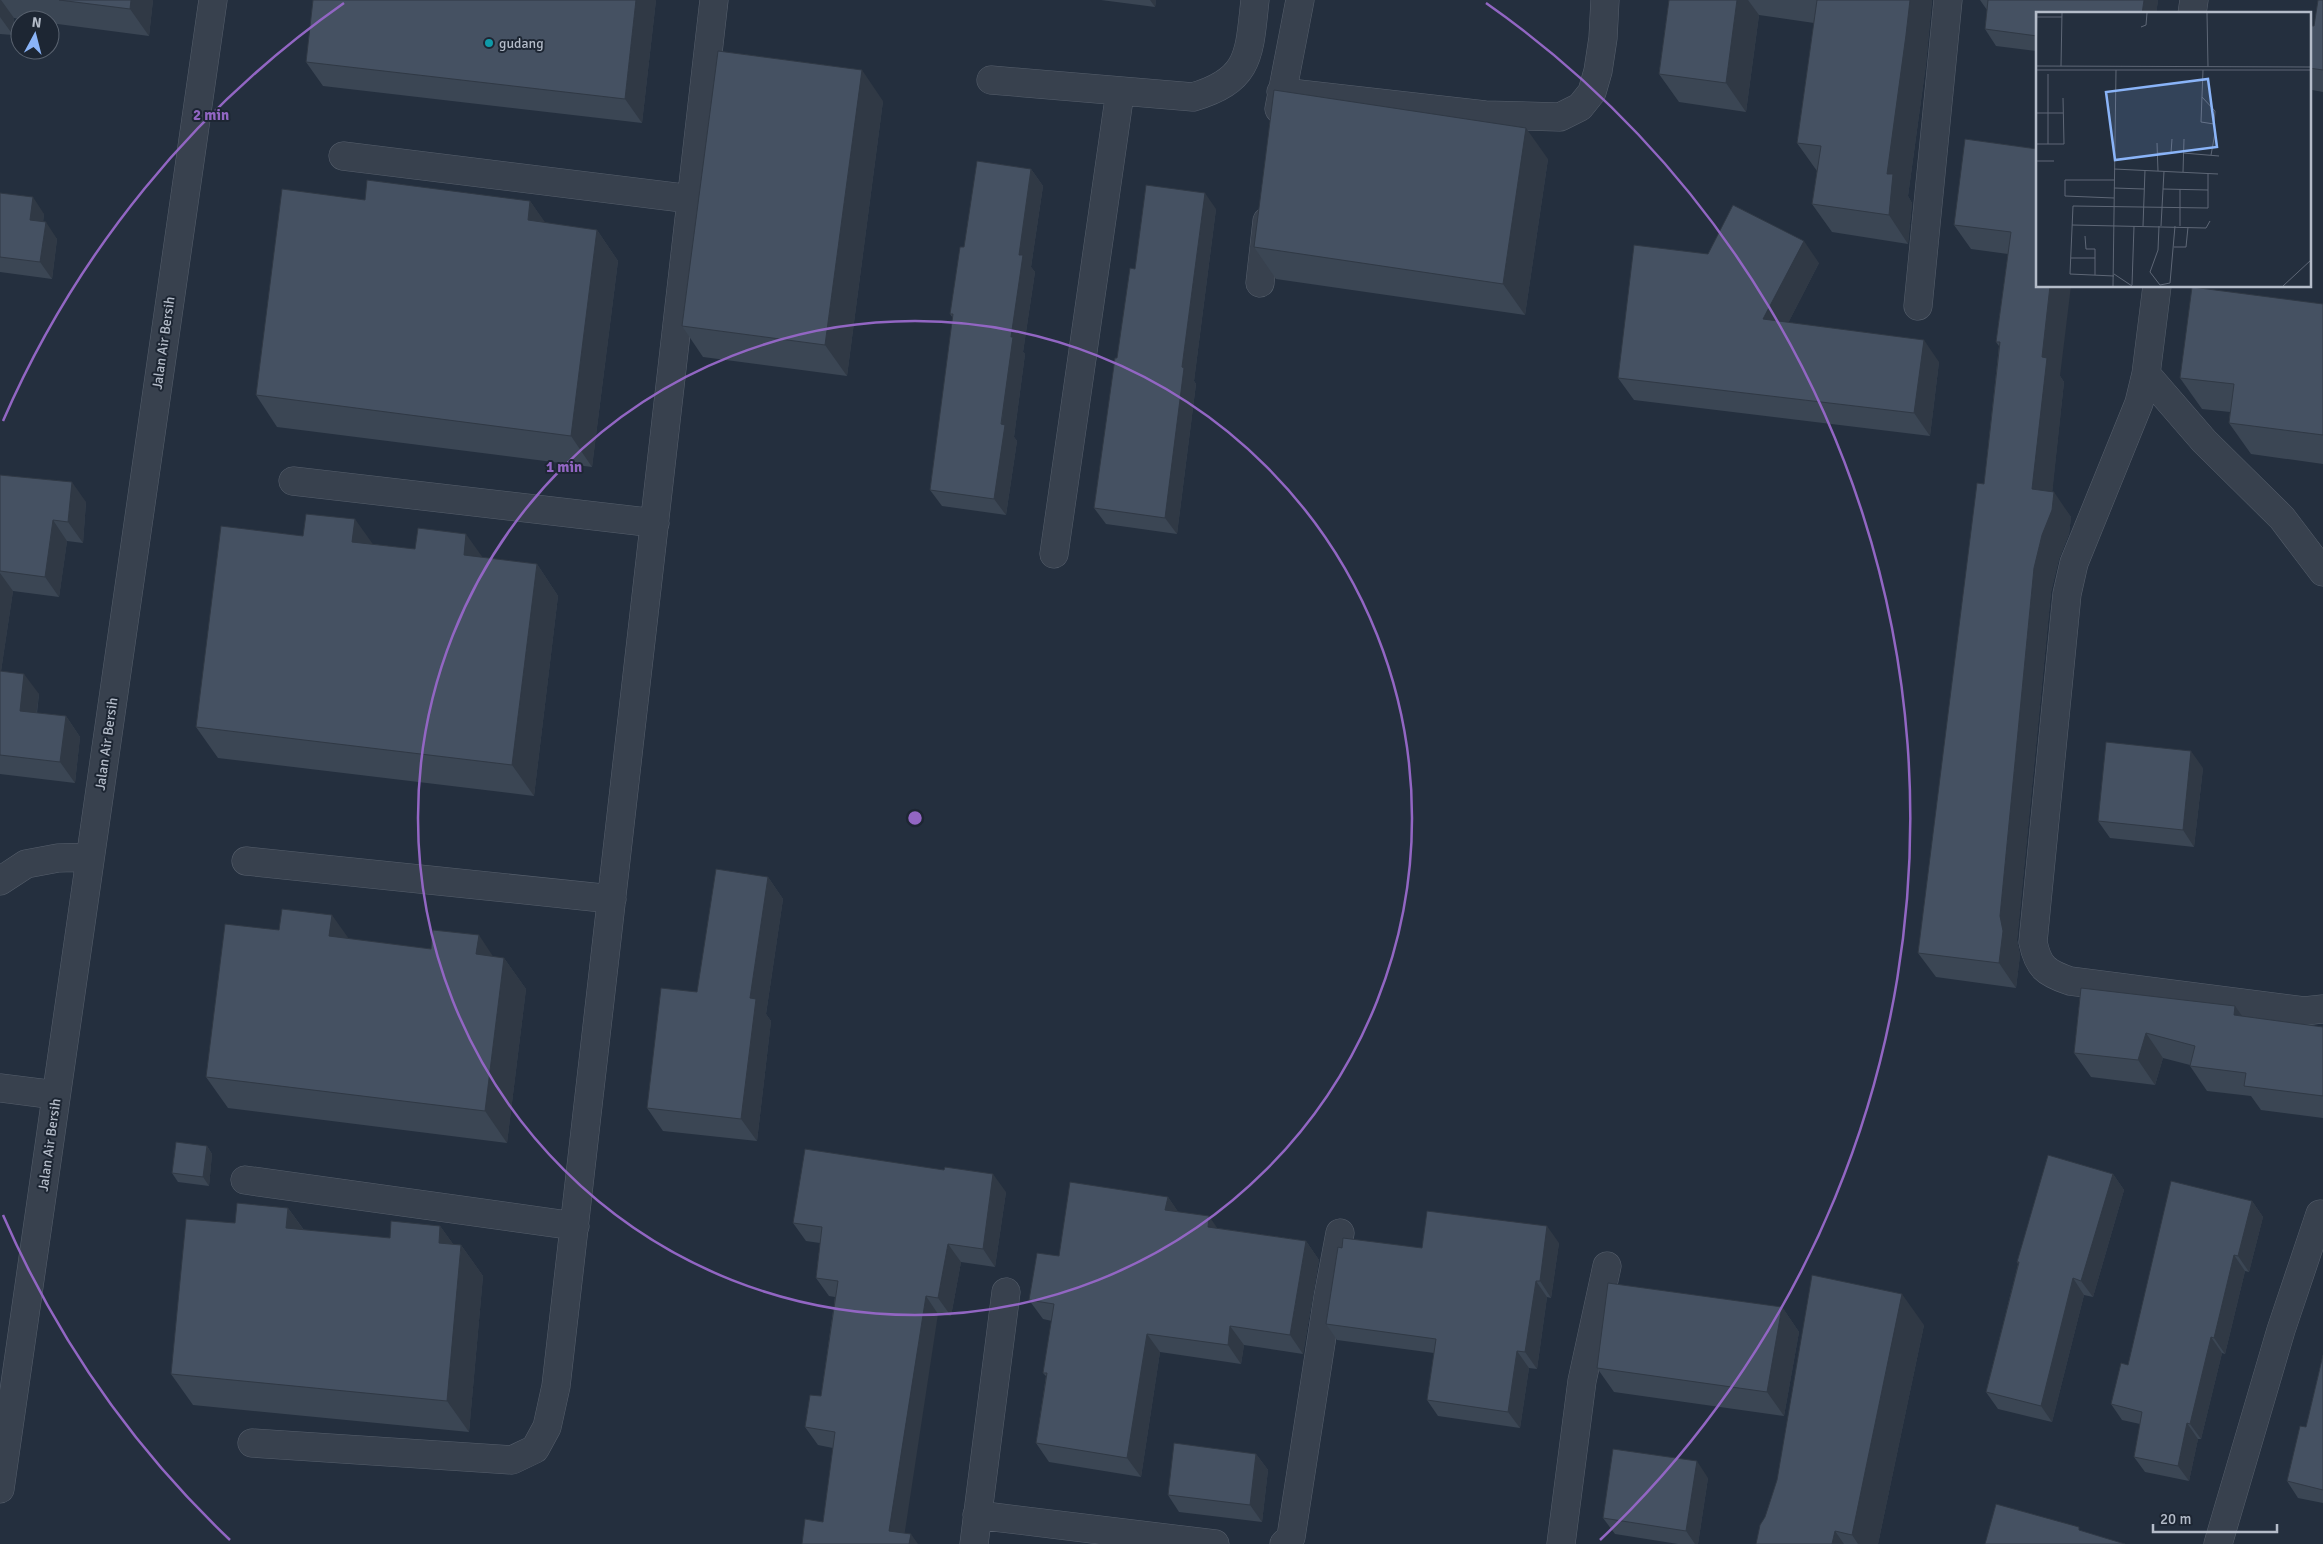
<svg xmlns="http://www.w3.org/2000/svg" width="2323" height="1544" font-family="Signika,sans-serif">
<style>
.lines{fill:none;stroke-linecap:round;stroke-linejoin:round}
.minor-casing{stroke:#565f6c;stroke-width:29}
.minor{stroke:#38414e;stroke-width:28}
.wall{fill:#3b4654}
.shaded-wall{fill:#303945}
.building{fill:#455162;stroke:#303945}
.ring{fill:none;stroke:#9266c3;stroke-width:2.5}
.culture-dot{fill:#0f9aa8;stroke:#1d2633;stroke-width:2}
.labels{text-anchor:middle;stroke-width:4;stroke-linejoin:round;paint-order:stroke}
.poi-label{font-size:14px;fill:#b4bcc9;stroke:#1d2633;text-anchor:start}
.street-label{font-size:14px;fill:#b4bcc9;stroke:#1d2633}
.inset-road{fill:none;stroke:#5e6776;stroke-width:1}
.view{fill:#8ab4f8;fill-opacity:0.15;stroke:#8ab4f8;stroke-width:2.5}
.inset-edge{fill:none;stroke:#b4bcc9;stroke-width:2.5}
.centre{fill:#9266c3;stroke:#1d2633;stroke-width:2.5}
.ring-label{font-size:15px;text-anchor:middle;font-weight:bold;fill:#9266c3;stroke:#1d2633;stroke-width:4;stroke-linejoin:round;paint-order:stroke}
</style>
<rect width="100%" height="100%" fill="#242f3e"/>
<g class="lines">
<defs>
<path id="minor" d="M 2192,14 L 2194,0
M 991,80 L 1193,97 C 1251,80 1249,54 1255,0
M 1281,92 L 1485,115 L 1560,117 L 1580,107 L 1592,92 L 1598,71 L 1603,38 L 1605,0
M 1279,109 L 1300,0
M 343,156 L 691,199
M 1260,283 L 1267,221
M 2157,286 L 2146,374 L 2139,403 L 2074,563 L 2067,594 L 2033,942 C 2038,967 2046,973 2070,981 L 2304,1011 L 2323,1009
M 1918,306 L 1948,0
M 2146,374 L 2204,441 L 2282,518 L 2323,572
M 293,481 L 655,523
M 1054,554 L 1120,92
M 246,861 L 612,899
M 0,881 L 26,864 L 58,858 L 90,857
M 0,1088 L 56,1095
M 245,1180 L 575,1226
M 252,1443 L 512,1460 L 535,1449 L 547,1427 L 556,1386 L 714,0
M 0,1489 L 213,0
M 977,1515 L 1215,1544
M 974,1544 L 1006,1292
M 1284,1544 L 1291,1537 L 1328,1297 L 1340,1233
M 1561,1544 L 1582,1381 L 1607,1266
M 2218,1544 L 2281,1330 L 2320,1214"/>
</defs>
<!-- minor casing -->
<use href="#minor" class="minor-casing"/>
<!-- minor -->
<use href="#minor" class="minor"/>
</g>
<!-- wall -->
<path class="wall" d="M 0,0 L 153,0 L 149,36 L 50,23 L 50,20 L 27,20 L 14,18 L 13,35 L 0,34 Z
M 656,0 L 642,123 L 323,86 L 306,62 Z
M 1101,0 L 1156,0 L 1155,7 Z
M 1669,0 L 1932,0 L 1926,64 L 1908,196 L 1912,203 L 1908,244 L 1832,232 L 1812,204 L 1817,171 L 1797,143 L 1814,23 L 1759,15 L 1746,112 L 1679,102 L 1659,74 Z
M 1980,0 L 2158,0 L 2156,14 L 2037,14 L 2037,51 L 1996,46 L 1985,29 L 1987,10 Z
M 2323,0 L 2323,92 L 2312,90 L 2309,110 L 2309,26 L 2314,26 Z
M 883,101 L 847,376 L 703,357 L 682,326 Z
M 2037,149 L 2060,376 L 2064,382 L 2052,492 L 2071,517 L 2069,534 L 2059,559 L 2051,592 L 2017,940 L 2020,955 L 2016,988 L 1936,977 L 1918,953 L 1984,484 L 1999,346 L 1996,342 L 2008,254 L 1971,249 L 1954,225 Z
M 1548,159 L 1525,315 L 1276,279 L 1254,247 Z
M 1031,169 L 1043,186 L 1031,267 L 1035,272 L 1023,352 L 1025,354 L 1014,437 L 1017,441 L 1006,515 L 942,506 L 930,490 L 953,318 L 950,314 L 964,247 Z
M 0,193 L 44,214 L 43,222 L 57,239 L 52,279 L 0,272 Z
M 365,200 L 530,201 L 545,223 L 597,230 L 618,261 L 592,467 L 277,427 L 256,395 Z
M 1216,209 L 1194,381 L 1196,384 L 1177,534 L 1106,524 L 1094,508 L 1117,358 L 1135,269 Z
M 1708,254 L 1819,263 L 1788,323 L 1939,362 L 1930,436 L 1634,400 L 1618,378 Z
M 2323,304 L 2323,464 L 2251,454 L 2229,423 L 2230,412 L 2202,409 L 2180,378 Z
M 0,475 L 86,502 L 83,543 L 67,541 L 59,597 L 13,591 L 1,671 L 39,694 L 37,713 L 66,716 L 80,737 L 75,783 L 0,774 Z
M 372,544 L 537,564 L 558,596 L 534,796 L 218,758 L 196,727 Z
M 2203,768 L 2194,847 L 2110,838 L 2098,821 Z
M 768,877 L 783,899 L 766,1014 L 771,1021 L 757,1141 L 663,1131 L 647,1108 L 697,992 Z
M 348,939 L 504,958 L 526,989 L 507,1143 L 228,1108 L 206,1077 Z
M 2081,988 L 2242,1016 L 2323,1027 L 2323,1118 L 2261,1110 L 2251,1096 L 2207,1091 L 2190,1066 L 2190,1065 L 2163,1058 L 2155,1085 L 2091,1077 L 2074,1053 Z
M 207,1146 L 212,1154 L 209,1186 L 178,1182 L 172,1173 Z
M 2113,1174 L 2124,1190 L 2093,1297 L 2084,1295 L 2052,1422 L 1998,1409 L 1986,1392 L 2018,1264 L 2017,1262 Z
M 1006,1192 L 995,1267 L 961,1262 L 951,1316 L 938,1314 L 823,1522 L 833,1448 L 818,1445 L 805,1427 L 821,1396 L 835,1297 L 829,1296 L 816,1278 L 820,1243 L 806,1241 L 793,1223 Z
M 1168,1197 L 1178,1212 L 1217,1228 L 1306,1241 L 1319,1260 L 1303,1354 L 1244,1345 L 1241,1364 L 1160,1352 L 1141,1477 L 1049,1462 L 1036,1443 L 1046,1376 L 1043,1373 L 1052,1321 L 1043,1319 L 1029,1300 L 1059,1256 Z
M 2252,1201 L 2263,1217 L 2249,1272 L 2245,1271 L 2225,1354 L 2222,1353 L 2201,1439 L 2198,1439 L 2189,1481 L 2145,1472 L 2134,1457 L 2140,1424 L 2122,1420 L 2111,1404 L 2128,1365 Z
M 288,1208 L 304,1230 L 390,1238 L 440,1226 L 453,1244 L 461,1245 L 483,1276 L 469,1432 L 193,1405 L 171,1374 L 235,1223 Z
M 1559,1243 L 1551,1298 L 1547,1297 L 1537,1369 L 1529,1368 L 1520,1428 L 1438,1416 L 1427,1400 L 1434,1353 L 1337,1340 L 1326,1324 L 1422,1248 Z
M 1782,1307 L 1799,1332 L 1784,1416 L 1614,1392 L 1597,1368 Z
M 1924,1325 L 1878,1544 L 1756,1544 L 1765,1517 Z
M 2323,1355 L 2323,1503 L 2298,1498 L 2287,1481 L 2306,1427 Z
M 1256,1454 L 1268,1470 L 1262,1522 L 1179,1512 L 1168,1495 Z
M 1708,1478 L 1698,1544 L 1678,1544 L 1615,1534 L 1603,1518 Z"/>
<!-- shaded-wall -->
<path class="shaded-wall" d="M 0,0 L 1,0 L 14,18 L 13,35 L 0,17 Z
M 131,0 L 153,0 L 149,36 L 130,9 Z
M 636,0 L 656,0 L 642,123 L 625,99 Z
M 1150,0 L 1156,0 L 1155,7 Z
M 1737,0 L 1748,0 L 1759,15 L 1746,112 L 1726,83 Z
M 1910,0 L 1932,0 L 1926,64 L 1908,196 L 1912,203 L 1908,244 L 1889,215 L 1887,174 Z
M 2144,0 L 2158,0 L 2156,14 L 2142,14 Z
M 862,70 L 883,101 L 847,376 L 825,345 Z
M 2309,87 L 2312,90 L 2309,110 Z
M 1526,128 L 1548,159 L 1525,315 L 1503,284 Z
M 1031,169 L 1043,186 L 1031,267 L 1035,272 L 1023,352 L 1025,354 L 1014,437 L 1017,441 L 1006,515 L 994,499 L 1019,255 Z
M 1205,193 L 1216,209 L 1194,381 L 1196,384 L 1177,534 L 1165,518 L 1182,367 Z
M 33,197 L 44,214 L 41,237 L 30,220 Z
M 530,201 L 552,232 L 528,220 Z
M 46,222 L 57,239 L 52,279 L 40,262 Z
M 597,230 L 618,261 L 592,467 L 571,436 Z
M 1804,241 L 1819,263 L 1779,341 L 1763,319 Z
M 2050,286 L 2071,286 L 2060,376 L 2064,382 L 2050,514 L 2032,489 L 2042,357 Z
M 1924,340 L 1939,362 L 1930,436 L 1914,413 Z
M 72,482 L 86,502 L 83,543 L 68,522 Z
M 2054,492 L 2071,517 L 2069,534 L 2059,559 L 2051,592 L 2017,940 L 2020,955 L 2016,988 L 1999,963 L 2000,916 L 2034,568 L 2042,535 Z
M 355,519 L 377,550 L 352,542 Z
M 53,520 L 67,541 L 59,597 L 45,577 Z
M 466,534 L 488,565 L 464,555 Z
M 537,564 L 558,596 L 534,796 L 512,765 Z
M 0,573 L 13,591 L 0,678 Z
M 24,674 L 39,694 L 34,731 L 20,711 Z
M 66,716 L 80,737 L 75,783 L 60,762 Z
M 2191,751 L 2203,768 L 2194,847 L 2183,830 Z
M 768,877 L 783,899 L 766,1014 L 771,1021 L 757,1141 L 741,1119 L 750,998 Z
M 332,915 L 354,946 L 329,936 Z
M 479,935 L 500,967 L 476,954 Z
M 504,958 L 526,989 L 507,1143 L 485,1111 Z
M 2235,1006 L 2252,1030 L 2234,1015 Z
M 2146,1033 L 2163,1058 L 2155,1085 L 2138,1060 Z
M 207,1146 L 212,1154 L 209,1186 L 203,1177 Z
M 993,1174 L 1006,1192 L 995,1267 L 983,1249 Z
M 2113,1174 L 2124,1190 L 2093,1297 L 2081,1281 Z
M 1168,1197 L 1181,1216 L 1165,1210 Z
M 2252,1201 L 2263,1217 L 2249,1272 L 2238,1256 Z
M 288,1208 L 310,1239 L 286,1228 Z
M 1209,1216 L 1222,1235 L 1208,1227 Z
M 440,1226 L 461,1255 L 461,1245 L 483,1276 L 469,1432 L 447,1401 L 439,1243 Z
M 1547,1226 L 1559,1243 L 1551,1298 L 1540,1281 Z
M 1306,1241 L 1319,1260 L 1303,1354 L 1290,1335 Z
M 948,1244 L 961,1262 L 951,1316 L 938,1298 Z
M 2234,1255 L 2245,1271 L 2225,1354 L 2214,1338 Z
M 2073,1278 L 2084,1295 L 2052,1422 L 2041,1406 Z
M 1536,1281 L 1547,1297 L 1537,1369 L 1525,1352 Z
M 1902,1294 L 1924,1325 L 1878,1544 L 1858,1544 L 1852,1535 Z
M 926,1296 L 938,1314 L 903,1544 L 889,1531 Z
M 1782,1307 L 1799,1332 L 1784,1416 L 1767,1392 Z
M 1230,1326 L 1244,1345 L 1241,1364 L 1228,1345 Z
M 1147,1334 L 1160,1352 L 1141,1477 L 1127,1458 Z
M 2211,1337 L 2222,1353 L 2201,1439 L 2190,1424 Z
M 1517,1351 L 1529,1368 L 1520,1428 L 1508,1412 Z
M 2187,1423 L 2198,1439 L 2189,1481 L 2178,1466 Z
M 1256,1454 L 1268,1470 L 1262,1522 L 1250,1505 Z
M 1697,1461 L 1708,1478 L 1698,1544 L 1695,1544 L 1686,1531 Z
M 1835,1531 L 1844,1544 L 1832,1544 Z
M 911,1534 L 918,1544 L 909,1544 Z"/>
<!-- building -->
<path class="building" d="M 59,0 L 131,0 L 130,9 Z
M 313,0 L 636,0 L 625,99 L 306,62 Z
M 1669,0 L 1737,0 L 1726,83 L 1659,74 Z
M 1817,0 L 1910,0 L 1906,35 L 1887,174 L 1893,174 L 1889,215 L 1812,204 L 1821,146 L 1797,143 Z
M 1988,0 L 2144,0 L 2142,14 L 2037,14 L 2037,36 L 1985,29 Z
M 2318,0 L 2323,0 L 2323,70 L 2309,68 L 2309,26 L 2314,26 Z
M 718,51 L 862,70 L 825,345 L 682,326 Z
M 1274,90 L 1526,128 L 1503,284 L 1254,247 Z
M 1965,139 L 2037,149 L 2037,286 L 2050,286 L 2042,357 L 2047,358 L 2032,489 L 2054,492 L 2052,510 L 2042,535 L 2034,568 L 2000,916 L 2003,931 L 1999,963 L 1918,953 L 1977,483 L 1984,484 L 2000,342 L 1996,342 L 2011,232 L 1954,225 Z
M 977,161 L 1031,169 L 1019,255 L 1023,255 L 1011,337 L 1013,337 L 1001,424 L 1005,425 L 994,499 L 930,490 L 953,314 L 950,314 L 960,247 L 964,247 Z
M 367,180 L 530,201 L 528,220 L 597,230 L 571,436 L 256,395 L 282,189 L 365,200 Z
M 1146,185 L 1205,193 L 1182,367 L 1184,368 L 1165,518 L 1094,508 L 1115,358 L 1117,358 L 1130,268 L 1135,269 Z
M 0,193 L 33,197 L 30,220 L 46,222 L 40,262 L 0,257 Z
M 1733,205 L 1804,241 L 1763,319 L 1924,340 L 1914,413 L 1618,378 L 1634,245 L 1708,254 Z
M 2192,287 L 2323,304 L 2323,435 L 2229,423 L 2234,384 L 2180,378 Z
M 0,475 L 72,482 L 68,522 L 53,520 L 45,577 L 0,571 Z
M 306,514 L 355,519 L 352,542 L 415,549 L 418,528 L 466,534 L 464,555 L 537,564 L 512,765 L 196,727 L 221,526 L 303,536 Z
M 0,671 L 24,674 L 20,711 L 66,716 L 60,762 L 0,755 Z
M 2106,742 L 2191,751 L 2183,830 L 2098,821 Z
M 716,869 L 768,877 L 750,998 L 756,999 L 741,1119 L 647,1108 L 661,988 L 697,992 Z
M 282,909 L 332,915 L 329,936 L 431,949 L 433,930 L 479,935 L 476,954 L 504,958 L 485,1111 L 206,1077 L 225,924 L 279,930 Z
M 2081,988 L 2235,1006 L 2234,1015 L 2323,1027 L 2323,1096 L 2244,1086 L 2246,1073 L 2190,1066 L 2195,1046 L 2146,1033 L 2138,1060 L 2074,1053 Z
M 176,1142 L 207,1146 L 203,1177 L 172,1173 Z
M 805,1149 L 944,1170 L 945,1167 L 993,1174 L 983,1249 L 948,1244 L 938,1298 L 926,1296 L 889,1531 L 911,1534 L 909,1544 L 802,1544 L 805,1519 L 823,1522 L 835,1432 L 805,1427 L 810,1395 L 821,1396 L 838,1281 L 816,1278 L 822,1227 L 793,1223 Z
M 2048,1155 L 2113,1174 L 2081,1281 L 2073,1278 L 2041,1406 L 1986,1392 L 2019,1262 L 2017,1262 Z
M 2171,1181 L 2252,1201 L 2238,1256 L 2234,1255 L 2214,1338 L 2211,1337 L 2190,1424 L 2187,1423 L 2178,1466 L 2134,1457 L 2142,1412 L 2111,1404 L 2121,1363 L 2128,1365 Z
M 1070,1182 L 1168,1197 L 1165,1210 L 1209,1216 L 1208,1227 L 1306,1241 L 1290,1335 L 1230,1326 L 1228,1345 L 1147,1334 L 1127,1458 L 1036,1443 L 1047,1373 L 1043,1373 L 1054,1304 L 1029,1300 L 1037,1253 L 1059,1256 Z
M 237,1203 L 288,1208 L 286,1228 L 390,1238 L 391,1221 L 440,1226 L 439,1243 L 461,1245 L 447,1401 L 171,1374 L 186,1219 L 235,1223 Z
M 1427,1211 L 1547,1226 L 1540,1281 L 1536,1281 L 1525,1352 L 1517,1351 L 1508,1412 L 1427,1400 L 1436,1339 L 1326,1324 L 1338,1247 L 1342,1248 L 1343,1238 L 1422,1248 Z
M 1812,1275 L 1902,1294 L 1852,1535 L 1835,1531 L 1832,1544 L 1756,1544 L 1760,1525 L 1765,1517 L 1777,1480 Z
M 1608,1283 L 1782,1307 L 1767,1392 L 1597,1368 Z
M 2323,1355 L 2323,1490 L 2287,1481 L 2300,1426 L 2306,1427 Z
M 1174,1443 L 1256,1454 L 1250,1505 L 1168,1495 Z
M 1613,1449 L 1697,1461 L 1686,1531 L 1603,1518 Z
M 1996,1504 L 2079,1527 L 2079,1530 L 2125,1544 L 1985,1544 Z"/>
<!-- distance rings -->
<g class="ring">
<circle cx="915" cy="818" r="497"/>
<path d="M230 1540A995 995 0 0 1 3 1215M3 421A995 995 0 0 1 344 3M1486 3A995 995 0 0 1 1600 1540"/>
</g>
<!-- markers -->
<circle class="culture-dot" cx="489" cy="43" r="5"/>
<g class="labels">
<!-- poi labels -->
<g class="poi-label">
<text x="499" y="48">gudang</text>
</g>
<!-- street labels -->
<g class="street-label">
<text transform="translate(163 343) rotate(-82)" y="5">Jalan Air Bersih</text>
<text transform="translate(106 744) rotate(-82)" y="5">Jalan Air Bersih</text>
<text transform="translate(49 1145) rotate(-82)" y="5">Jalan Air Bersih</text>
</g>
</g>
<!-- overview -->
<g transform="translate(2036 12)">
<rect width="275" height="275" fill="#242f3e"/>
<path class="inset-road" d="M 171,1 L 172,55M 1,5 L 26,5M 105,15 L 110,13 L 111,1M 0,54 L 275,55M 0,54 L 1,1M 25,54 L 26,1M 0,58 L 275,58M 166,85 L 179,99 L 178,112 L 165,110 L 167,58M 0,101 L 27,101M 121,131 L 122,159M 0,132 L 28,132 L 27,86M 12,132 L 12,62M 121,141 L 135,141 L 136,127M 147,141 L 183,144M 175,143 L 179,121M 0,149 L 18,149M 78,157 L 182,162M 147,160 L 148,127M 78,176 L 108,177M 127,177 L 172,178M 78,186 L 29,184 L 29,168 L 78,168M 36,213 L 170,216 L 174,209M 107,214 L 109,158M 123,214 L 122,238 L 114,260 L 124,273M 125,214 L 128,159M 144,214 L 144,177M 49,224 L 50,237 L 59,237 L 59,263M 138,235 L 150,235 L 152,215M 35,246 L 59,246M 78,262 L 96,274M 78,264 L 34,262 L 37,194 L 172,196 L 172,162M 96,273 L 98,214M 124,273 L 134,271 L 139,214M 77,274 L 80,58M 247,274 L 275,248"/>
<path class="view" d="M 172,67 L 181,135 L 79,148 L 70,80 Z"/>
<rect width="275" height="275" class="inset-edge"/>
</g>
<circle cx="915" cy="818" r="8" class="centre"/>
<g class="ring-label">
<text x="211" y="120">2 min</text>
<text x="564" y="472">1 min</text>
</g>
<!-- north arrow -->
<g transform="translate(35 35) rotate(7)"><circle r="24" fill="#1d2633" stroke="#59626f"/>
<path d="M0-4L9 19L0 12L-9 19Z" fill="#8ab4f8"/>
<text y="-8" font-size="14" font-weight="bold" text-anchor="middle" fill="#b4bcc9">N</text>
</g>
<!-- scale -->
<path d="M2153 1524v8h124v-8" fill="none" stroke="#b4bcc9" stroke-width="2.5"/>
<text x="2160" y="1524" font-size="15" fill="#b4bcc9" stroke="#1d2633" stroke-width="4" paint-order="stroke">20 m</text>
</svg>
